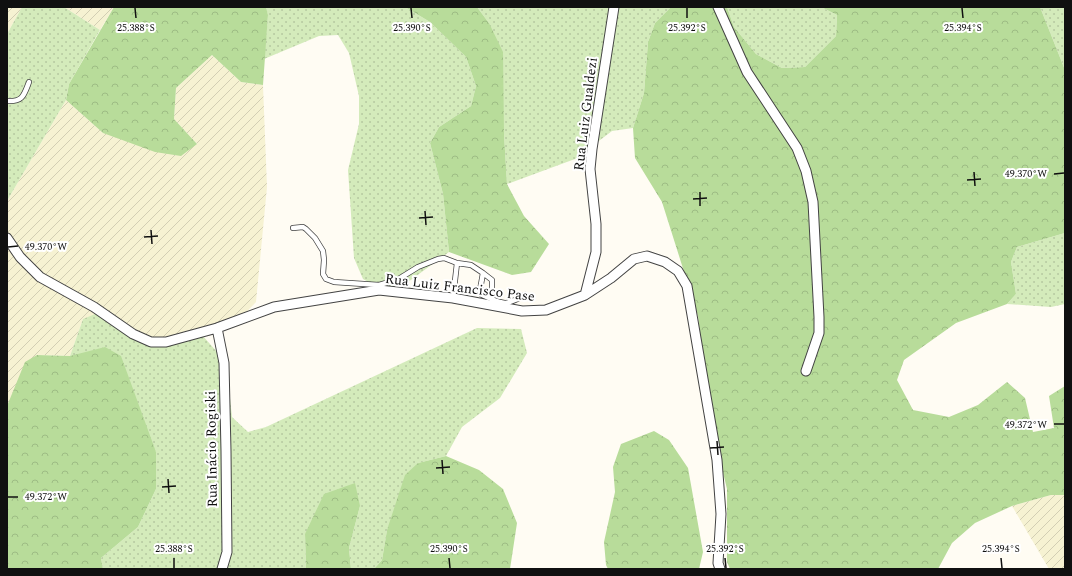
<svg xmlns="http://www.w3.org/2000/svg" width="1072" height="576" font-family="Spectral,serif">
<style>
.farmland{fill:url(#farmland-furrows)}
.grass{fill:url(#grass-dots)}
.forest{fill:url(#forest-crowns)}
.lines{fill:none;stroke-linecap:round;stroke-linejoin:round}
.lane-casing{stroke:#434343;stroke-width:6}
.street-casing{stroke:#434343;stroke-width:11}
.lane{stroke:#fff;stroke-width:4.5}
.street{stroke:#fff;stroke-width:9}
.ticks{fill:none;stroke:#101010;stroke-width:1.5}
.labels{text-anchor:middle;stroke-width:4;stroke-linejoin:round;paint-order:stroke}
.street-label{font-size:14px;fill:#101010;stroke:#fff}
.ticks-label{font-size:10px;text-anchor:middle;fill:#101010;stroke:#fff;stroke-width:4;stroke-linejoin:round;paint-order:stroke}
</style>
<defs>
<pattern id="farmland-furrows" width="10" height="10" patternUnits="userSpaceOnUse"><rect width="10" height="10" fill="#f6f2d2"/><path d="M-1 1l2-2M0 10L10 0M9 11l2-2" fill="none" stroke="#d2ceb3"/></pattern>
<pattern id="grass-dots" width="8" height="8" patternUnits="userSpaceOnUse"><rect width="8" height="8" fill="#d4ebbb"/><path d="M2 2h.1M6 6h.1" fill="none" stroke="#b5c8a0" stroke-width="1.8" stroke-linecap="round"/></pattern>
<pattern id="forest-crowns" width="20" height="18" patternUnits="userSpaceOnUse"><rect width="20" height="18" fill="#b8dc9a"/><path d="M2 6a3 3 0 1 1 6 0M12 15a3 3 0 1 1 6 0" fill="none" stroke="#9dbc84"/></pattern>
</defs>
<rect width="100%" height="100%" fill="#fffcf3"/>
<!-- farmland -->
<path class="farmland" d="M 7,7 L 22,7 L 7,34 Z
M 64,7 L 114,7 L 100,30 Z
M 212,55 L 241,82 L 263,85 L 267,187 L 256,302 L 238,321 L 152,343 L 83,319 L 70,356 L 37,355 L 7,406 L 7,201 L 66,100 L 103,133 L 197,144 L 174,119 L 176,88 Z
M 1051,495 L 1065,495 L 1065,569 L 1049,569 L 1012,506 Z"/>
<!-- grass -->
<path class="grass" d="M 22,7 L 64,7 L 100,30 L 69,84 L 66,100 L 7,201 L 7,34 Z
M 266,7 L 405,7 L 430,22 L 466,57 L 476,86 L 471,106 L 439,127 L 430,143 L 443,194 L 449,252 L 404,285 L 379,288 L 363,279 L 354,258 L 348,170 L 359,124 L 359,96 L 349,53 L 338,35 L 319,36 L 264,59 L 268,16 Z
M 477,7 L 671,7 L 655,23 L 648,42 L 644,93 L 633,128 L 612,131 L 575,159 L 507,184 L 504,134 L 489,23 Z
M 727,7 L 821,7 L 837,15 L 836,36 L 805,67 L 782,68 L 756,54 L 734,27 Z
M 1040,7 L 1065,7 L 1065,70 Z
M 1065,233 L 1065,304 L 1051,307 L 1007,304 L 1016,294 L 1011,262 L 1017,247 Z
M 100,312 L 152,343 L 202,335 L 226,362 L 232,417 L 248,432 L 266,427 L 477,328 L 521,329 L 527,353 L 500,398 L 462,427 L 446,456 L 418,463 L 387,530 L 382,560 L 374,569 L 351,568 L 349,548 L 360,506 L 305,534 L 306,569 L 103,569 L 101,558 L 138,527 L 156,489 L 156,452 L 70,356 L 83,319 Z"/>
<!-- forest -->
<path class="forest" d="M 114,7 L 266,7 L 268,15 L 263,85 L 241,82 L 212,55 L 176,88 L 174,119 L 197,144 L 181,156 L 155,152 L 103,133 L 66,100 L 69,84 Z
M 405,7 L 477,7 L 489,23 L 503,52 L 504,134 L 507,184 L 524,216 L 549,244 L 531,272 L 512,275 L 449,252 L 443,194 L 430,143 L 439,127 L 471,106 L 476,86 L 466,57 L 430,22 Z
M 671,7 L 727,7 L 734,27 L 756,54 L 782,68 L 805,67 L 836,36 L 837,15 L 821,7 L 1040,7 L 1065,70 L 1065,233 L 1017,247 L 1011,262 L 1016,294 L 1007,304 L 956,323 L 904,360 L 897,380 L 913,410 L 949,417 L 978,405 L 1007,382 L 1025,398 L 1033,432 L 1054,428 L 1049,396 L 1065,386 L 1065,495 L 1051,495 L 1012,506 L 975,523 L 952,543 L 938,569 L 730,569 L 727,562 L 727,489 L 710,419 L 698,316 L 662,202 L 635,158 L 633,128 L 644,93 L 648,42 L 655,23 Z
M 105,347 L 121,356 L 156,452 L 156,489 L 138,527 L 101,558 L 103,569 L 7,569 L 7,406 L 25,362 L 37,355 L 70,356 Z
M 654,431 L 669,440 L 688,468 L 703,552 L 699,569 L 608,569 L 606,565 L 604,542 L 615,492 L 613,467 L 621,444 Z
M 446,456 L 479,470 L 503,489 L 517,523 L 510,569 L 374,569 L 382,560 L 387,530 L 405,475 L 418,463 Z
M 355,483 L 360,506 L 349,548 L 351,569 L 306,569 L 305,534 L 324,494 Z"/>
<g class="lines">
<defs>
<path id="lane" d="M 7,101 C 23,102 24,95 29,82
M 293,228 L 303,227 L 306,229 L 315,238 L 323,251 L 324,260 L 323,274 L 326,279 L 334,282 L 379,285 L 397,280 L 418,267 L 438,259 L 444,258 L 457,263 L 453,298
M 457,263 L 471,265 L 483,273 L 480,290 L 482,295 C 504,304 503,307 525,295
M 483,273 L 492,280 L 492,299"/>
<path id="street" d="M 718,7 L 747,72 L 797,148 L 806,171 L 813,202 L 819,317 L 819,333 L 806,371
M 7,238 L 20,257 L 40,277 L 94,307 L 133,334 L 151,342 L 166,342 L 217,328 L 274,307 L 379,290 L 453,298 L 522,311 L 546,310 L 585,295 L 611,278 L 634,259 L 647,256 L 665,262 L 678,271 L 687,286 L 717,460 L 721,514 L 718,563 L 720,569
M 585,295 L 596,252 L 596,224 L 590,169 L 592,149 L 614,7
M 217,328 L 224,363 L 226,451 L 227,552 L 222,569"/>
</defs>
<!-- lane casing -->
<use href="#lane" class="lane-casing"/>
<!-- street casing -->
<use href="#street" class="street-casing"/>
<!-- lane -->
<use href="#lane" class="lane"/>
<!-- street -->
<use href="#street" class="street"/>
</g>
<!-- ticks -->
<path class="ticks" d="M 135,8 L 136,18M 411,8 L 412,18M 687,8 L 687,18M 962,8 L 963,18M 974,172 L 975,186M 1054,174 L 1064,173M 967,180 L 981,179M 700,192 L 700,206M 693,199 L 707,198M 425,211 L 426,225M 419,218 L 433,217M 151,230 L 152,244M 144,237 L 158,236M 8,247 L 18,246M 1054,424 L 1064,424M 717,441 L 718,455M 710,448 L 724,447M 442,460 L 443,474M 436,468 L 450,467M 168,479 L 169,493M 162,487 L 176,486M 8,497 L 18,497M 174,558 L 174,568M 449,558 L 450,568M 725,558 L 726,568M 1001,558 L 1002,568"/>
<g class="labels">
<!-- street labels -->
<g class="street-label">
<text transform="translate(585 114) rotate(-83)" y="5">Rua Luiz Gualdezi</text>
<text transform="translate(460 287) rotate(7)" y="5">Rua Luiz Francisco Pase</text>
<text transform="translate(211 449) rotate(-91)" y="5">Rua Inácio Rogiski</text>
</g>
</g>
<g class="ticks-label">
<text x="136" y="31">25.388°S</text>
<text x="412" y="31">25.390°S</text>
<text x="687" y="31">25.392°S</text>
<text x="963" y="31">25.394°S</text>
<text x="1026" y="177">49.370°W</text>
<text x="46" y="250">49.370°W</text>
<text x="1026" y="428">49.372°W</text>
<text x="46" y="500">49.372°W</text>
<text x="174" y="552">25.388°S</text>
<text x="449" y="552">25.390°S</text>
<text x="725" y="552">25.392°S</text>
<text x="1001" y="552">25.394°S</text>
</g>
<!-- border -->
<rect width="1072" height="576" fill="none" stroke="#101010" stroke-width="16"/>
</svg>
